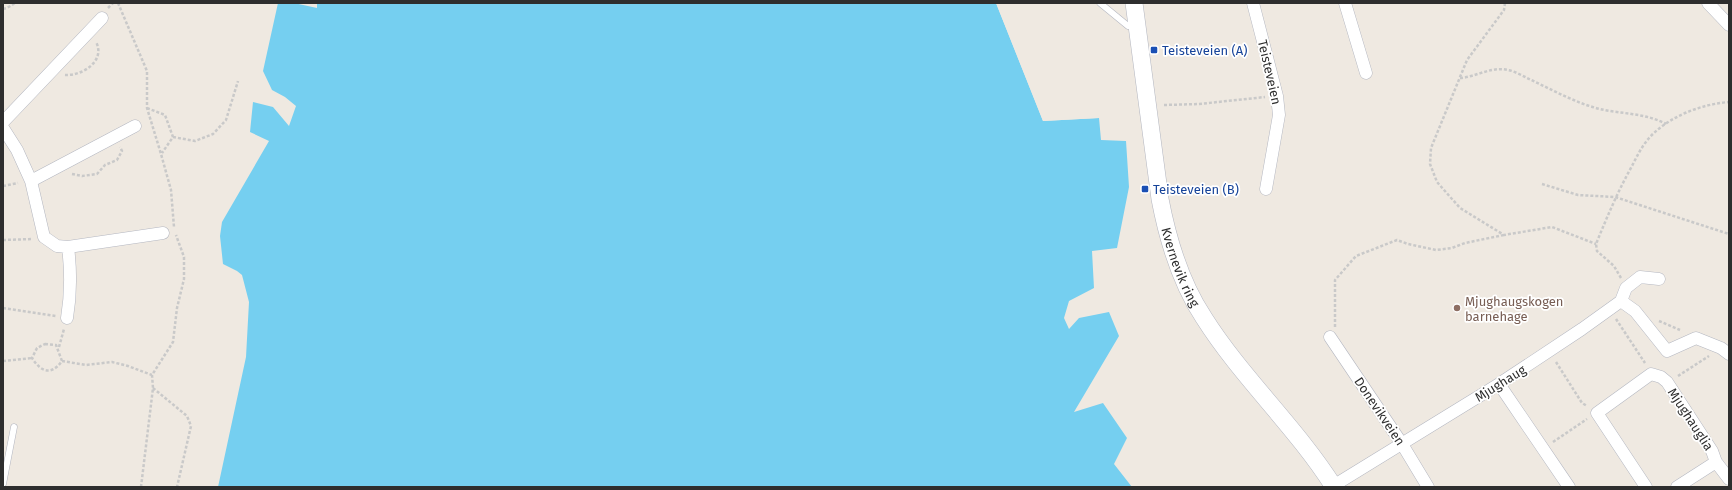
<svg xmlns="http://www.w3.org/2000/svg" width="1732" height="490" font-family="'Fira Sans',sans-serif">
<style>
.water{fill:#75cff0}
.pier{fill:#efe9e1}
.lines{fill:none;stroke-linecap:round;stroke-linejoin:round}
.service-casing{stroke:#b4b7c1;stroke-width:7}
.minor-casing{stroke:#b4b7c1;stroke-width:13}
.secondary-casing{stroke:#b4b7c1;stroke-width:18}
.path{stroke:#c9c9c9;stroke-width:2.5;stroke-dasharray:3 2;stroke-linecap:butt}
.service{stroke:#fff;stroke-width:6}
.minor{stroke:#fff;stroke-width:12}
.secondary{stroke:#fff;stroke-width:17}
.transit-dot{fill:#1a4fb4;stroke:#fff;stroke-width:1.5}
.education-dot{fill:#8d6e63;stroke:#fff;stroke-width:1.5}
.labels{text-anchor:middle;stroke-width:3.5;stroke-linejoin:round;paint-order:stroke}
.transit-label{font-size:13px;fill:#164399;stroke:#fff;text-anchor:start}
.street-label{font-size:13px;fill:#2e2e2e;stroke:#fff}
.education-label{font-size:13px;fill:#785e54;stroke:#fff;text-anchor:start}
</style>
<rect width="100%" height="100%" fill="#efe9e1"/>
<!-- water -->
<path class="water" d="M 278,3 L 294,3 L 317,8 L 317,3 L 996,3 L 1043,121 L 1099,118 L 1101,140 L 1126,141 L 1129,187 L 1117,248 L 1092,251 L 1094,288 L 1069,301 L 1064,318 L 1069,329 L 1079,318 L 1109,312 L 1119,336 L 1074,412 L 1103,403 L 1127,438 L 1114,464 L 1132,487 L 218,487 L 246,357 L 249,302 L 242,275 L 237,271 L 223,264 L 220,236 L 222,222 L 269,141 L 250,132 L 253,102 L 273,107 L 289,126 L 296,106 L 285,97 L 272,90 L 263,71 Z"/>
<!-- pier -->
<path class="pier" d="M 996,3 L 998,3 L 1044,119 L 1099,116 L 1099,118 L 1043,121 Z"/>
<g class="lines">
<defs>
<path id="service" d="M 1100,3 L 1128,26 L 1136,27
M 3,484 L 14,427"/>
<path id="minor" d="M 1253,3 L 1277,96 L 1279,115 L 1266,189
M 1345,3 L 1366,73
M 1708,3 L 1729,25
M 3,122 L 102,18
M 3,128 L 17,150 L 31,181 L 44,237 L 57,246 L 68,247 L 163,233
M 31,181 L 135,126
M 1621,301 L 1635,311 L 1667,351 L 1696,338 L 1721,348 L 1729,354
M 67,318 C 71,294 71,271 68,247
M 1330,337 L 1402,444 L 1428,487
M 1499,384 L 1569,487
M 1333,486 L 1499,384 L 1582,329 L 1621,301 L 1626,288 L 1640,277 L 1659,279
M 1646,487 L 1597,413 L 1651,374 L 1661,377 L 1667,382 L 1712,451 L 1716,462
M 1677,487 L 1716,462 L 1729,479"/>
<g id="secondary">
<path id="s1" d="M 1134,3 L 1160,199 C 1168,241 1180,282 1204,318 C 1242,378 1296,427 1334,487"/>
</g>
</defs>
<!-- service casing -->
<use href="#service" class="service-casing"/>
<!-- minor casing -->
<use href="#minor" class="minor-casing"/>
<!-- secondary casing -->
<use href="#secondary" class="secondary-casing"/>
<!-- path -->
<path class="path" d="M 118,3 L 147,71 L 147,108 L 161,154 L 171,190 L 174,227
M 1505,3 L 1504,10 L 1467,60 L 1431,148 L 1430,164 L 1437,182 L 1460,208 L 1504,235 L 1552,227 L 1596,244
M 108,8 L 113,3
M 3,9 L 7,8 L 15,3
M 65,75 C 82,76 106,61 96,42
M 1460,78 C 1476,77 1491,66 1508,70 C 1514,71 1521,75 1527,78 C 1551,89 1575,103 1600,109 C 1621,114 1646,113 1666,124
M 1164,105 L 1199,104 L 1265,97
M 147,108 L 165,115 L 173,137 L 162,153
M 173,137 L 195,141 L 213,134 L 226,120 L 238,81
M 72,174 L 82,176 L 97,174 L 105,165 L 117,160 L 122,151 L 120,147
M 1542,184 L 1578,195 L 1615,197 L 1729,234
M 3,186 L 18,183
M 3,240 L 32,239
M 1621,278 L 1614,266 L 1597,251 L 1596,244 C 1607,217 1618,191 1632,166 C 1638,154 1644,142 1654,133 C 1673,115 1703,104 1729,102
M 3,308 L 56,316
M 1616,319 L 1645,363
M 1659,321 L 1680,330
M 1335,327 L 1335,280 L 1356,256 L 1397,240 L 1408,244 L 1436,250 L 1452,248 L 1465,243 L 1504,235
M 45,344 L 56,345 L 62,361 C 51,376 41,372 32,358 L 37,348 Z
M 59,347 L 64,329
M 3,361 L 32,358
M 62,361 L 86,365 L 112,362 L 128,366 L 152,375
M 1556,362 L 1582,403 L 1587,406
M 1678,376 L 1709,356
M 153,388 L 187,416 L 191,426 L 177,487
M 1553,442 L 1587,419
M 141,487 L 153,388 L 152,375 L 173,342 L 177,308 L 184,279 L 184,257 L 176,235"/>
<!-- service -->
<use href="#service" class="service"/>
<!-- minor -->
<use href="#minor" class="minor"/>
<!-- secondary -->
<use href="#secondary" class="secondary"/>
</g>
<!-- markers -->
<g class="transit-dot">
<rect x="1150" y="46" width="8" height="8" rx="2"/>
<rect x="1141" y="185" width="8" height="8" rx="2"/>
</g>
<circle class="education-dot" cx="1457" cy="308" r="4"/>
<g class="labels">
<!-- transit labels -->
<g class="transit-label">
<text x="1162" y="55">Teisteveien (A)</text>
<text x="1153" y="194">Teisteveien (B)</text>
</g>
<!-- street labels -->
<g class="street-label">
<text transform="translate(1270 72) rotate(77)" y="5">Teisteveien</text>
<text dy="5" stroke="none"><textPath href="#s1" startOffset="269">Kvernevik ring</textPath></text>
<text transform="translate(1500 383) rotate(-32)" y="5">Mjughaug</text>
<text transform="translate(1380 411) rotate(56)" y="5">Donevikveien</text>
<text transform="translate(1691 419) rotate(57)" y="5">Mjughauglia</text>
</g>
<!-- education labels -->
<g class="education-label">
<text x="1465" y="306">Mjughaugskogen<tspan x="1465" dy="15">barnehage</tspan></text>
</g>
</g>
<!-- border -->
<rect width="1732" height="490" fill="none" stroke="#2e2e2e" stroke-width="8"/>
</svg>
